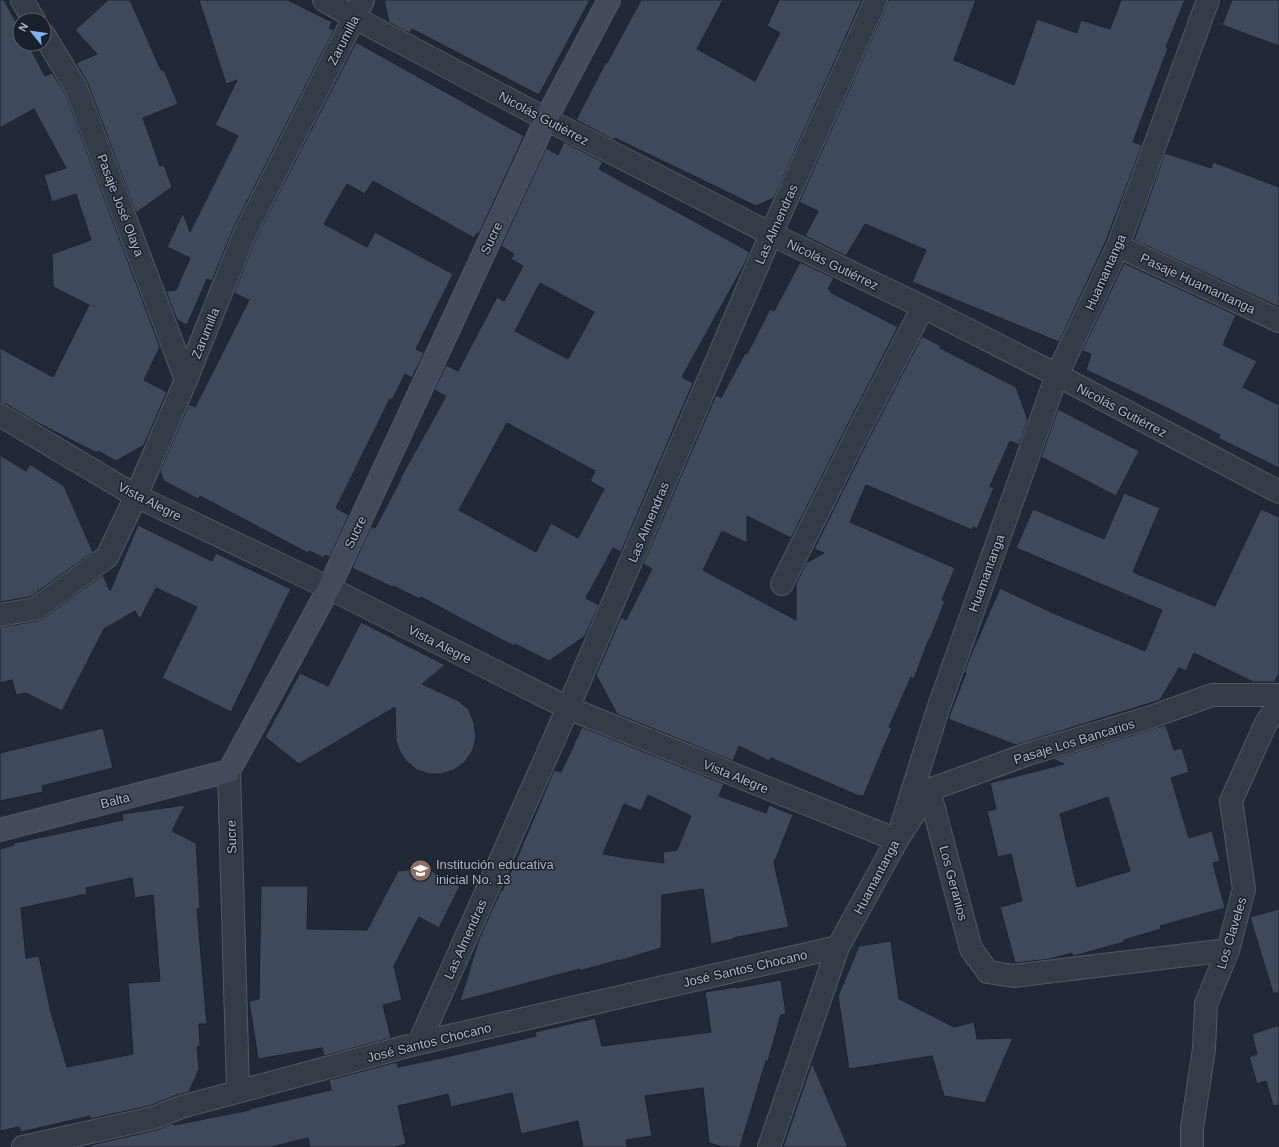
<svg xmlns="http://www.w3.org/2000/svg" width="1279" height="1147" font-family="Arial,sans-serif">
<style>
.building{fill:#3e4a59;stroke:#1b232d;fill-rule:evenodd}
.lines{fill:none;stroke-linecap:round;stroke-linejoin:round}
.street-casing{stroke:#515965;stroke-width:24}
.secondary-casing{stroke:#515965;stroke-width:24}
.street{stroke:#333c47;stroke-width:22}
.secondary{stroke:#414b5a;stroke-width:22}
.labels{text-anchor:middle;stroke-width:3;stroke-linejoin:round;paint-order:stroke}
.street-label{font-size:13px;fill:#adb6c4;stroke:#19212b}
.poi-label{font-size:13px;fill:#adb6c4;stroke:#19212b;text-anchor:start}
</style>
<rect width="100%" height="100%" fill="#202a36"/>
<!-- building -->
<path class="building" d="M 0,0 L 4,0 L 20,29 L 20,44 L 28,44 L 45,76 L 52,73 L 65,93 L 160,347 L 144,380 L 167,392 L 144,445 L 116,461 L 98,451 L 97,453 L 36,422 L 6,404 L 0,403 L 0,348 L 53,377 L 89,305 L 53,287 L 52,254 L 91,240 L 76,194 L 52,202 L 44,175 L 66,168 L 34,109 L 0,128 Z
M 108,0 L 130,0 L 161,70 L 164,70 L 178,104 L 143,118 L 160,166 L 164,165 L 172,187 L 136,213 L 88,84 L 76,63 L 97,54 L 75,30 Z
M 199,0 L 288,0 L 332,22 L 329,28 L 334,30 L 233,229 L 212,281 L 207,279 L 187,325 L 177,320 L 166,291 L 176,290 L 190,258 L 167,247 L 183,213 L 190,232 L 238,136 L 215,125 L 237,80 L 226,84 Z
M 384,0 L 590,0 L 539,95 L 412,29 L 409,33 L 389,22 Z
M 641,0 L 723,0 L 697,49 L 755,81 L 780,33 L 767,26 L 779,0 L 862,0 L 774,198 L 756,206 L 615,138 L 614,140 L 576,120 L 606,62 L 607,63 Z
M 888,0 L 976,0 L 954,60 L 1014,85 L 1037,19 L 1077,33 L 1081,20 L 1110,29 L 1121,0 L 1185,0 L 1166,47 L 1168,48 L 1133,142 L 1142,145 L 1106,241 L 1059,342 L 912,282 L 926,250 L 865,224 L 846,256 L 805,236 L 818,211 L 799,202 L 887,5 Z
M 1232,0 L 1279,0 L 1279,46 L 1222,25 Z
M 356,42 L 524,136 L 479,234 L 477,233 L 474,238 L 373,181 L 365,194 L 347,184 L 324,224 L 367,247 L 375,232 L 453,274 L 416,349 L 424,353 L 412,378 L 405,374 L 392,400 L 390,399 L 336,508 L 349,515 L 330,557 L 325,555 L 324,558 L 309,551 L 308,553 L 200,496 L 198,499 L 164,481 L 160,471 L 189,404 L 195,407 L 249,300 L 234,293 L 255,240 Z
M 564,142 L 603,162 L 599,169 L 750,252 L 744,265 L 682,377 L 693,383 L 621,552 L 613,548 L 586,598 L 599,605 L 585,636 L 549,661 L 515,644 L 514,646 L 464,620 L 421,597 L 420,599 L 393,586 L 392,587 L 352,568 L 371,526 L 375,528 L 401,479 L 400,479 L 446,396 L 434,390 L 446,365 L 458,371 L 497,297 L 504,301 L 523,266 L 511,259 L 514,254 L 501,246 L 546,148 L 558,155 ZM 540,283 L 594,312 L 568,359 L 515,331 ZM 507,423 L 595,471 L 590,481 L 604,489 L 578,538 L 551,523 L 536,552 L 459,510 Z
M 1165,153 L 1211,168 L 1213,162 L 1279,187 L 1279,307 L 1134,240 Z
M 800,262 L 834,278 L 828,289 L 831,290 L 830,292 L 898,327 L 846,428 L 791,538 L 747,516 L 747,543 L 722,531 L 703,570 L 796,620 L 796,584 L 806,563 L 824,553 L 814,549 L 868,440 L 922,336 L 941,346 L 940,348 L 1016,387 L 1028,420 L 1019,445 L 1010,441 L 990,486 L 994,488 L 977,529 L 973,527 L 972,530 L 866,485 L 850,522 L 955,568 L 942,600 L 945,601 L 930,639 L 929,639 L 914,679 L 911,677 L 889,727 L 892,728 L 863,797 L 860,795 L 859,796 L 771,758 L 769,761 L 739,746 L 733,761 L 617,714 L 596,675 L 621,617 L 626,620 L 652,569 L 643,564 L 716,395 L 721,398 L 745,353 L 747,354 L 770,309 L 774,311 Z
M 1124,263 L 1236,315 L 1223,345 L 1257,361 L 1243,387 L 1279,405 L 1279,468 L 1218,438 L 1220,435 L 1163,406 L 1086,370 L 1091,354 L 1082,351 Z
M 1058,409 L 1139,451 L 1116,496 L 1041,457 Z
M 0,455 L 26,471 L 30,464 L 64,486 L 93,552 L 30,597 L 0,602 Z
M 1124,493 L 1160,508 L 1133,572 L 1215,606 L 1261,509 L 1279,517 L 1279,674 L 1274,682 L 1253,682 L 1194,653 L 1186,671 L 1179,668 L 1160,700 L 1016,745 L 948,719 L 966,673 L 964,673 L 970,657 L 1000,588 L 1053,613 L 1145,651 L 1162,610 L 1016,548 L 1033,509 L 1104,539 Z
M 138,525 L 212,561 L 216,553 L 291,589 L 231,712 L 162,678 L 197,607 L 156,588 L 140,619 L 135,611 L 104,629 L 62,711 L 26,693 L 16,695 L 12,680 L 0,683 L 0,627 L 37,621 L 42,619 L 103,575 L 110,591 Z
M 361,622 L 445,665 L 422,684 L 459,701 L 469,710 L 474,723 L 476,737 L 473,750 L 465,762 L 454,770 L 441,774 L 429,774 L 417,770 L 407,762 L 400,752 L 396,741 L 395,707 L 299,764 L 265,737 L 300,673 L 328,686 Z
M 1166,725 L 1174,750 L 1182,748 L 1189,772 L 1171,778 L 1189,838 L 1212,831 L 1220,861 L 1213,863 L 1225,908 L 1160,926 L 1161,929 L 1124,940 L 1124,942 L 1074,956 L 1073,956 L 1072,953 L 1050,959 L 1015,963 L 1000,907 L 1022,901 L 1011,854 L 998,857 L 987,811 L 996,809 L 990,783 L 1064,764 L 1053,759 ZM 1108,797 L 1130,871 L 1077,887 L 1060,814 Z
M 582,727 L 724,784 L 719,796 L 766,813 L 769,805 L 793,815 L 774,863 L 789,927 L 733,938 L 734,939 L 711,944 L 703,889 L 662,895 L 661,948 L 619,961 L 619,960 L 579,971 L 580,969 L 460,1001 L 479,939 L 501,890 L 502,891 L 518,856 L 554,770 L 561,772 ZM 648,795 L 691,816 L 677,850 L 663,852 L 664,863 L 627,858 L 622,858 L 622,857 L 603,854 L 624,804 L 641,811 Z
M 103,728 L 113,768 L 42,786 L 43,792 L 0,801 L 0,753 Z
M 185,805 L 172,831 L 196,843 L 200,908 L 197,909 L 207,1024 L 199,1024 L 200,1046 L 197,1047 L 199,1069 L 189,1092 L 177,1095 L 149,1106 L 90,1119 L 90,1116 L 21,1132 L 19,1127 L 0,1131 L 0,849 L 14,845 L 14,843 L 123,820 L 122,814 ZM 132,878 L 135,898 L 153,895 L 160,981 L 128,983 L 133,1054 L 67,1067 L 51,1012 L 39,956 L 26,958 L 21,908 L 87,894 L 86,888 Z
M 426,868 L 460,886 L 439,928 L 419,917 L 394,966 L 402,1000 L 383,1005 L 391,1038 L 324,1056 L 322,1048 L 258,1059 L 249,1001 L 259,999 L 261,886 L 308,886 L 307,929 L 367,930 L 398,871 Z
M 1279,909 L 1279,993 L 1273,993 L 1250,917 Z
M 891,941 L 899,999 L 954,1027 L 974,1022 L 977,1039 L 1013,1038 L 985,1103 L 944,1096 L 932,1056 L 849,1069 L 838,996 L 859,946 Z
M 781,980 L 786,1014 L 781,1015 L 768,1061 L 766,1061 L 740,1147 L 723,1147 L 709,1143 L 703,1088 L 645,1096 L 652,1136 L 626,1140 L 627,1147 L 583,1147 L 578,1121 L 521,1134 L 512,1093 L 451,1107 L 448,1094 L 398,1106 L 406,1144 L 395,1147 L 310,1147 L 308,1138 L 271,1147 L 91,1147 L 91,1145 L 156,1130 L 174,1123 L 174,1125 L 250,1110 L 249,1109 L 331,1090 L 329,1080 L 397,1062 L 398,1067 L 446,1057 L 536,1036 L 535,1032 L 595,1018 L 602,1046 L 711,1032 L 705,992 L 736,987 L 736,988 Z
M 1279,1025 L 1279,1105 L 1273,1106 L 1266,1081 L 1257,1084 L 1249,1057 L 1257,1054 L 1252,1034 Z
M 812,1063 L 848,1147 L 783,1147 Z"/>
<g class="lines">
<defs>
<path id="street" d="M 22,0 L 34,20
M 324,0 L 355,18 L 546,119 L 771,234 L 923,307 L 1057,375 L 1279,492
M 44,35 L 76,88 L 186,380
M 1118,246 L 1279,321
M 0,415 L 136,496 L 329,588 L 568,708 L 897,840 L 929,790 L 1028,754 L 1151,717 L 1212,695 L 1279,695
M 782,584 L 857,434 L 923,307
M 0,615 L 35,609 L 107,557 L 136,496 L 186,380 L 244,235 L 363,0
M 229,771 L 238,1091
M 929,790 L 971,949 L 988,972 L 1013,976 L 1228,950
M 419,1043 L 568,708 L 771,234 L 876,0
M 23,1147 L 153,1118 L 181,1107 L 419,1043 L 838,947
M 769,1147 L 838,947 L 897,840 L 938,709 L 1057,375 L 1118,246 L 1208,0
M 1192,1147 L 1192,1128 L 1204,1049 L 1206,1004 L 1228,950 L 1244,889 L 1231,801 L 1266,723 L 1279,704"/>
<path id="secondary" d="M 0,830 L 229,771 L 329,588 L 546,119 L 609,0"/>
</defs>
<!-- street casing -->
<use href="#street" class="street-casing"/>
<!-- secondary casing -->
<use href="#secondary" class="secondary-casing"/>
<!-- street -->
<use href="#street" class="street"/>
<!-- secondary -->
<use href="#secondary" class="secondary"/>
</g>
<!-- icons -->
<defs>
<symbol id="school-disc" viewBox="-11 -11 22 22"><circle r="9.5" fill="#8d6e63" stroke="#19212b"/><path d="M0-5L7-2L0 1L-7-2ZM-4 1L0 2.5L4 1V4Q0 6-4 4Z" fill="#fff"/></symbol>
</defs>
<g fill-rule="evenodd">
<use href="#school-disc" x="408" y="858" width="25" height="25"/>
</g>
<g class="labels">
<!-- street labels -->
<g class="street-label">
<text transform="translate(343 40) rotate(-63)" y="5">Zarumilla</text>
<text transform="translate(544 118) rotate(28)" y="5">Nicolás Gutiérrez</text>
<text transform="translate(121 205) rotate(69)" y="5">Pasaje José Olaya</text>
<text transform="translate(776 224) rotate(-66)" y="5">Las Almendras</text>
<text transform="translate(491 238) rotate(-65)" y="5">Sucre</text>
<text transform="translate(833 264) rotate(26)" y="5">Nicolás Gutiérrez</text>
<text transform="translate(1105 272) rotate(-66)" y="5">Huamantanga</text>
<text transform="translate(1198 283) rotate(25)" y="5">Pasaje Huamantanga</text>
<text transform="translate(205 333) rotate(-68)" y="5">Zarumilla</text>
<text transform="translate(1122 410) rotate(28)" y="5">Nicolás Gutiérrez</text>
<text transform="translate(150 501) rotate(27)" y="5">Vista Alegre</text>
<text transform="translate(648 522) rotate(-67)" y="5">Las Almendras</text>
<text transform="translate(355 532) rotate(-65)" y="5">Sucre</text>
<text transform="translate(986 573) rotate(-70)" y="5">Huamantanga</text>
<text transform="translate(440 644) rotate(27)" y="5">Vista Alegre</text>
<text transform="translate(1074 741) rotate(-17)" y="5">Pasaje Los Bancarios</text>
<text transform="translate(736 776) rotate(22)" y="5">Vista Alegre</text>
<text transform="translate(115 800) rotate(-14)" y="5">Balta</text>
<text transform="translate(231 837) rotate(-92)" y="5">Sucre</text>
<text transform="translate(876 877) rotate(-62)" y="5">Huamantanga</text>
<text transform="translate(954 883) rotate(75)" y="5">Los Geranios</text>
<text transform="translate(1231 933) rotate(-73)" y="5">Los Claveles</text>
<text transform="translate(465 939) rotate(-66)" y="5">Las Almendras</text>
<text transform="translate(745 968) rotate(-13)" y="5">José Santos Chocano</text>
<text transform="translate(429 1042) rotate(-14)" y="5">José Santos Chocano</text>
</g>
<!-- poi labels -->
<g class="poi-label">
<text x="436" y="869">Institución educativa<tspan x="436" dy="15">inicial No. 13</tspan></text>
</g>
</g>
<!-- north arrow -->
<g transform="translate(32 32) rotate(299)"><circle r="19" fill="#19212b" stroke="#545d68"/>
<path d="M0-3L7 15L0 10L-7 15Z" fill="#81b0f6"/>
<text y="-6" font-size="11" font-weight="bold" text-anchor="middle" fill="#adb6c4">N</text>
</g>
</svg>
